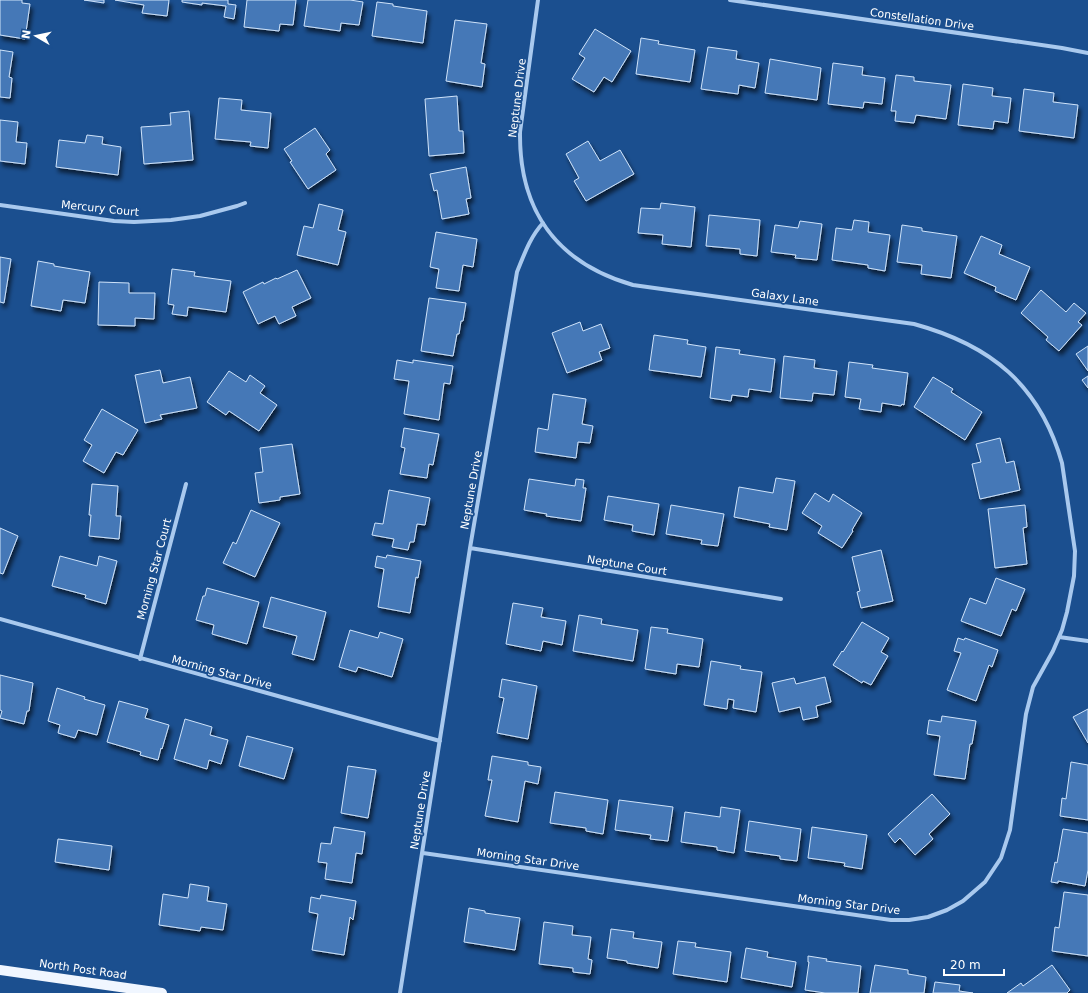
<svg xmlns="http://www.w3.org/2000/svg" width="1088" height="993" font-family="'DejaVu Sans',sans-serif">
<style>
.building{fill:#4478b7;stroke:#cfe3fa;filter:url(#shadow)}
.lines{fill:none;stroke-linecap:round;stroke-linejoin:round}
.minor{stroke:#a9c9ee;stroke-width:4}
.primary{stroke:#f0f6ff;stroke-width:10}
.labels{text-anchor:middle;stroke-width:3.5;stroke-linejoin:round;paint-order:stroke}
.street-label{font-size:11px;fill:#fff;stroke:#1b4f8f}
</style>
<defs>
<filter id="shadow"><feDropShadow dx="2.5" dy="4.5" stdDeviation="2" flood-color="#0009"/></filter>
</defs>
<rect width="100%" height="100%" fill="#1b4f8f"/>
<!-- building -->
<path class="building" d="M 0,0 L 22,0 L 22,3 L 30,4 L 25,39 L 0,35 Z
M 84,0 L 104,0 L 104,3 Z
M 115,0 L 169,0 L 167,16 L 142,13 L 144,5 Z
M 182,0 L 228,0 L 228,4 L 236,5 L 234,19 L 224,17 L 226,6 L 202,3 L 202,5 L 182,2 Z
M 247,0 L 296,0 L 293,25 L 280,24 L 279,31 L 244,27 Z
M 308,0 L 350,0 L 363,2 L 359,25 L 341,23 L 340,31 L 304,26 Z
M 377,2 L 393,4 L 393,6 L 427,11 L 423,43 L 372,36 Z
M 455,20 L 487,24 L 481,63 L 485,64 L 482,87 L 446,81 Z
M 595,29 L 631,51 L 612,82 L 604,77 L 594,92 L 572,79 L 585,58 L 579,54 Z
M 641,38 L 659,41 L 658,44 L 695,50 L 690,82 L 636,74 Z
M 708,47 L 737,51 L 736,59 L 759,63 L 755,88 L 739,85 L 738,94 L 701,89 Z
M 0,50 L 13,52 L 9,77 L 12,78 L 10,98 L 0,97 Z
M 770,59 L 821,68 L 817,100 L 765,93 Z
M 833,63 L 863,67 L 862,75 L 885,78 L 882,104 L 864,102 L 863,108 L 828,104 Z
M 896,75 L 914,77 L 914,81 L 951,85 L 946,119 L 916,115 L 914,123 L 895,121 L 896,111 L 891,111 Z
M 963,84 L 993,88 L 992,96 L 1011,98 L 1008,123 L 994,121 L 993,129 L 958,125 Z
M 1024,89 L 1054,93 L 1053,102 L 1078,105 L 1074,138 L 1019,131 Z
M 457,96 L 459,131 L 463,131 L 464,153 L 429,156 L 425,99 Z
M 219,98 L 242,100 L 241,110 L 271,113 L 268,148 L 250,146 L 251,142 L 215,139 Z
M 189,111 L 193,160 L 144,164 L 141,127 L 171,125 L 170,113 Z
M 0,120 L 18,122 L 16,142 L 27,143 L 25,164 L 0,161 Z
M 315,128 L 330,150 L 326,154 L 336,170 L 308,189 L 290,162 L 292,161 L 284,149 Z
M 87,135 L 103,137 L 102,144 L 121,147 L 118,175 L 56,167 L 59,140 L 85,143 Z
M 588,141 L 600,161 L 620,150 L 634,174 L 586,201 L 574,181 L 579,178 L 566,154 Z
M 466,167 L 471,198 L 466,199 L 469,214 L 442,219 L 437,190 L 434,191 L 430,174 Z
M 661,203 L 695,207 L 691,247 L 662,244 L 663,235 L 638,233 L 641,208 L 660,209 Z
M 319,204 L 343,210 L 338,230 L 346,232 L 338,265 L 297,255 L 304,226 L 313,228 Z
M 709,215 L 760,220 L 757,256 L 740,254 L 740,249 L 706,246 Z
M 854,220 L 869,222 L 868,232 L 890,235 L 885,271 L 868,268 L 868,265 L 832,260 L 836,228 L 852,230 Z
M 800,221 L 822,224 L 817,260 L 795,258 L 796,255 L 771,252 L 775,225 L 798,228 Z
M 902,225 L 922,228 L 922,231 L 957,236 L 951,278 L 921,274 L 922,265 L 897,262 Z
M 436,232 L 477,239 L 473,267 L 463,265 L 459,291 L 436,288 L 439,269 L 430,267 Z
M 981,236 L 1002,245 L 999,254 L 1030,267 L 1016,300 L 995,291 L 996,287 L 964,273 Z
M 0,257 L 11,259 L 4,303 L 0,302 Z
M 38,261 L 54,264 L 54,266 L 90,272 L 85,303 L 63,300 L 61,311 L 31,306 Z
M 172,269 L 195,272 L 194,276 L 231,281 L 226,312 L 188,307 L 187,316 L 172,314 L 174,305 L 168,304 Z
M 297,270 L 311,298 L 292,307 L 296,316 L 279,324 L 275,316 L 258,324 L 243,292 L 263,282 L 264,284 L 276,278 L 277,279 Z
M 99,282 L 129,283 L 129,293 L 155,293 L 154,319 L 135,318 L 135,326 L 98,325 Z
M 1041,290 L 1066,312 L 1074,303 L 1086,313 L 1078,322 L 1082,325 L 1059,351 L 1046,340 L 1048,337 L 1021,313 Z
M 429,298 L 466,303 L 463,321 L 461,321 L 459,334 L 457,334 L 453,356 L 421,351 Z
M 580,322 L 583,331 L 601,324 L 610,348 L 599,352 L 602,360 L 567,373 L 552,333 Z
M 654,335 L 688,340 L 687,344 L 706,347 L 701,377 L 649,370 Z
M 1088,346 L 1088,371 L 1076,354 Z
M 716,347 L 740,350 L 739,354 L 775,359 L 771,392 L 749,389 L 748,397 L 732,395 L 731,401 L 710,398 Z
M 784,356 L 815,360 L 814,368 L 837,371 L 834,395 L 813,393 L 812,401 L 780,398 Z
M 397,360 L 413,363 L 413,360 L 453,366 L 450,384 L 444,383 L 439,420 L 404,414 L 409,381 L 394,379 Z
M 849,362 L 873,365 L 872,368 L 908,373 L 904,405 L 902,404 L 901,406 L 882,403 L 881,412 L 859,409 L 861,399 L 845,397 Z
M 160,370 L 163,383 L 190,377 L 197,408 L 160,415 L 162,419 L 145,423 L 135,375 Z
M 229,371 L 246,382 L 250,375 L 265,386 L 260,393 L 277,405 L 259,431 L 229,411 L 226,415 L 207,402 Z
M 1088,376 L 1088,388 L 1082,380 Z
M 933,377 L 953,389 L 951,392 L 982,412 L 965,440 L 914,407 Z
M 553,394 L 586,399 L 582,424 L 593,426 L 590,443 L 578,442 L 576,458 L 535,452 L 538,428 L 548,430 Z
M 102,409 L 138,430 L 123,455 L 116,452 L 104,473 L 83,461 L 92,445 L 84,440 Z
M 404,428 L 439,434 L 433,465 L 429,464 L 427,478 L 400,474 L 405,448 L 401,447 Z
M 1000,438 L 1006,463 L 1014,461 L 1020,490 L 980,499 L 972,464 L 981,462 L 976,444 Z
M 292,444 L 300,494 L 280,497 L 280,500 L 259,503 L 255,473 L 263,472 L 260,448 Z
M 776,478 L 795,481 L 787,530 L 769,527 L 770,524 L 734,517 L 739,487 L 773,493 Z
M 529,479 L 575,486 L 576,479 L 584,480 L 583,488 L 586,488 L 581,521 L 546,516 L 547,514 L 524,510 Z
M 92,484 L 118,486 L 116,516 L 121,516 L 119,539 L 89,536 L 91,515 L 89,515 Z
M 389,490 L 430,498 L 425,525 L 417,524 L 414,542 L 410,542 L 408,550 L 392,547 L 394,539 L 372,535 L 375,523 L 383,524 Z
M 815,493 L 829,502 L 833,494 L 862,513 L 852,530 L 853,531 L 842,548 L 818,533 L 822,526 L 802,513 Z
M 608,496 L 659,504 L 654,535 L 632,531 L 633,525 L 604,520 Z
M 671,505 L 724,514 L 718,546 L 701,544 L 702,540 L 666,534 Z
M 1025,505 L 1027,527 L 1023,528 L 1027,564 L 995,568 L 988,509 Z
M 251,510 L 280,523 L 255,577 L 223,563 L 233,542 L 236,544 Z
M 0,528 L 18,536 L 3,574 L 0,573 Z
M 881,550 L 893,601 L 861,608 L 857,592 L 860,591 L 852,557 Z
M 387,555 L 421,561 L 418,578 L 416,577 L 410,613 L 378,607 L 384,569 L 375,567 L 377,556 L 386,558 Z
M 60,556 L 97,566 L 99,556 L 117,561 L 106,604 L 85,598 L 86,595 L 52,586 Z
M 996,578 L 1025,589 L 1016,611 L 1012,609 L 1001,636 L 961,621 L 970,598 L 986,604 Z
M 207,588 L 259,602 L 247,644 L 212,634 L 214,625 L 196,620 L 203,596 L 205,596 Z
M 271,597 L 326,612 L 314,660 L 292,654 L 297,636 L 263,627 Z
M 513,603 L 543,608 L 541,617 L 566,621 L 562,645 L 543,641 L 541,651 L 506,644 Z
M 579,615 L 602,619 L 601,624 L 638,630 L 633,661 L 573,651 Z
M 862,622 L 889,638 L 881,652 L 888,656 L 871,685 L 863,681 L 862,683 L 833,665 L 842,651 L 843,652 Z
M 651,627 L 668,629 L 667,633 L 703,639 L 699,667 L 677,664 L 676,674 L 645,669 Z
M 350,630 L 378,638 L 380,632 L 403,639 L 392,677 L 358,667 L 356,672 L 339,667 Z
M 958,638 L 964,640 L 965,638 L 998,650 L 992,667 L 989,665 L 976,701 L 947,690 L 961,653 L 954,651 Z
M 711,661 L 741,666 L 740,669 L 762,672 L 756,712 L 733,708 L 734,700 L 728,699 L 727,709 L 704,705 Z
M 0,675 L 33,683 L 29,711 L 27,711 L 24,724 L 0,718 L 2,711 L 0,710 Z
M 825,677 L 831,702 L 816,706 L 818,717 L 803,720 L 800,707 L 779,712 L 772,683 L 794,678 L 796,684 Z
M 502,679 L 537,686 L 528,739 L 497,733 L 504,698 L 499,697 Z
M 57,688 L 85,697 L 84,699 L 105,705 L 97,735 L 78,730 L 75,738 L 58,733 L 60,725 L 48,721 Z
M 119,701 L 148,709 L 145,718 L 169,725 L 162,749 L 161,748 L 158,760 L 140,755 L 141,752 L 107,742 Z
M 1088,709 L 1088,743 L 1073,717 Z
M 942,716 L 976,721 L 972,744 L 970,744 L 965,779 L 934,775 L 940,736 L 927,734 L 929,720 L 941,722 Z
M 185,719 L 212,727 L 210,735 L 228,740 L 221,764 L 209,760 L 207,769 L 174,759 Z
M 247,736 L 293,748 L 284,779 L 239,766 Z
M 492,756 L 528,762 L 528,765 L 541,767 L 538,784 L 525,781 L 518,822 L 485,816 L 492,780 L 488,780 Z
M 1071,762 L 1088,765 L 1088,820 L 1060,816 L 1062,798 L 1066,799 Z
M 348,766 L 376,770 L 368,818 L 341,813 Z
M 555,792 L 608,800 L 603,834 L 586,831 L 586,828 L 550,823 Z
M 932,794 L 950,814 L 929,834 L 933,839 L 915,855 L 900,838 L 895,843 L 888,834 Z
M 619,800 L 673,807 L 668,841 L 650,839 L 651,835 L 615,830 Z
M 721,807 L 740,810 L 734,853 L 717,850 L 717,847 L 681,842 L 685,812 L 720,817 Z
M 749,821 L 801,829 L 797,861 L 780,859 L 780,856 L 745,851 Z
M 334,827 L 365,832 L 362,854 L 356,853 L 352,883 L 325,879 L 327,863 L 318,862 L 321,843 L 331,844 Z
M 812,827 L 867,835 L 862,869 L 844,866 L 845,863 L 808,858 Z
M 1063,829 L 1088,833 L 1088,870 L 1085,886 L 1058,881 L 1058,883 L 1051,882 L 1055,862 L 1057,863 Z
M 58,839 L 112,846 L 109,870 L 55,862 Z
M 190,884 L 209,887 L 207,901 L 227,904 L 223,930 L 201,927 L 200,931 L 159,925 L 163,894 L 188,898 Z
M 1064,892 L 1088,895 L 1088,956 L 1052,951 L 1055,927 L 1059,928 Z
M 321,895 L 356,901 L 353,920 L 350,917 L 344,955 L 312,950 L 318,914 L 309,912 L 311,897 L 320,899 Z
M 469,908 L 485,911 L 485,913 L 520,918 L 515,950 L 464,942 Z
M 544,922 L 573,926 L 572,935 L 591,937 L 588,959 L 592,960 L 590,974 L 573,972 L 573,968 L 539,964 Z
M 611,929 L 634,932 L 633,938 L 662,942 L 658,968 L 627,963 L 627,961 L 607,958 Z
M 678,941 L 696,943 L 695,947 L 731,952 L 727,982 L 673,974 Z
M 746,948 L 768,952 L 767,957 L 796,962 L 792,987 L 741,978 Z
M 808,956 L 827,959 L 826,961 L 861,966 L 858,993 L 825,993 L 805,990 L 809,962 L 808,962 Z
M 875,965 L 908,970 L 908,974 L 926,977 L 924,993 L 870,993 Z
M 1052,965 L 1070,990 L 1067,993 L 1007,993 L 1021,983 L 1023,986 Z
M 935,982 L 960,985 L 959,991 L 973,993 L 933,993 Z"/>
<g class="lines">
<!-- minor -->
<path class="minor" d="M 730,0 L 1062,48 L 1088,53
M 0,205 L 114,221 L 134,222 L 171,220 L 200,216 L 237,206 L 245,203
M 470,548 L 781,599
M 0,619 L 440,741
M 1059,637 L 1088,641
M 140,659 L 186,484
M 423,853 L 891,920 L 909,920 L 928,917 L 947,910 L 963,901 L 985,882 L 1001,858 L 1010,830 L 1026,714 L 1033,687 L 1053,651 L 1062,630 L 1067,612 L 1074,576 L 1075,551 L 1062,463 C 1040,385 991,345 914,324 L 633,285 C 557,263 519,211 520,132 L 538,0
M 400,993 L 470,548 L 517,272 C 524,255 530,237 543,223"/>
<!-- primary -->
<path class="primary" d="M 0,970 L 162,993"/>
</g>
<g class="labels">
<!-- street labels -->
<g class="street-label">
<text transform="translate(922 19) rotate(8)" y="4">Constellation Drive</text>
<text transform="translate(517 98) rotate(-83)" y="4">Neptune Drive</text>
<text transform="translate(100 208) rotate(6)" y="4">Mercury Court</text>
<text transform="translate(785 297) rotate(8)" y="4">Galaxy Lane</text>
<text transform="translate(471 490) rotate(-80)" y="4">Neptune Drive</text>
<text transform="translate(627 565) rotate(9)" y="4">Neptune Court</text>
<text transform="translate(154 569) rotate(-75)" y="4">Morning Star Court</text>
<text transform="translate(222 672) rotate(15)" y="4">Morning Star Drive</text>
<text transform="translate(420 810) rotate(-81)" y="4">Neptune Drive</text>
<text transform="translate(528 859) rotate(8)" y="4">Morning Star Drive</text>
<text transform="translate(849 904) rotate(7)" y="4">Morning Star Drive</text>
<text transform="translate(83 969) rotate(8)" y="4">North Post Road</text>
</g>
</g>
<!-- north arrow -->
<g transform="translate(36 36) rotate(279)" stroke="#1b4f8f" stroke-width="3" paint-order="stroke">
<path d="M0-3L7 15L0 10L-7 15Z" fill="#ffffff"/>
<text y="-6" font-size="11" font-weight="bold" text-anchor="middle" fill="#ffffff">N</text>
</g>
<!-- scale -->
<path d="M944 969v6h60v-6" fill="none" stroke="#ffffff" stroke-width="2"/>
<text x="950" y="969" font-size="12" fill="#ffffff" stroke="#1b4f8f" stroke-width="3" paint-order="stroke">20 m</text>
</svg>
